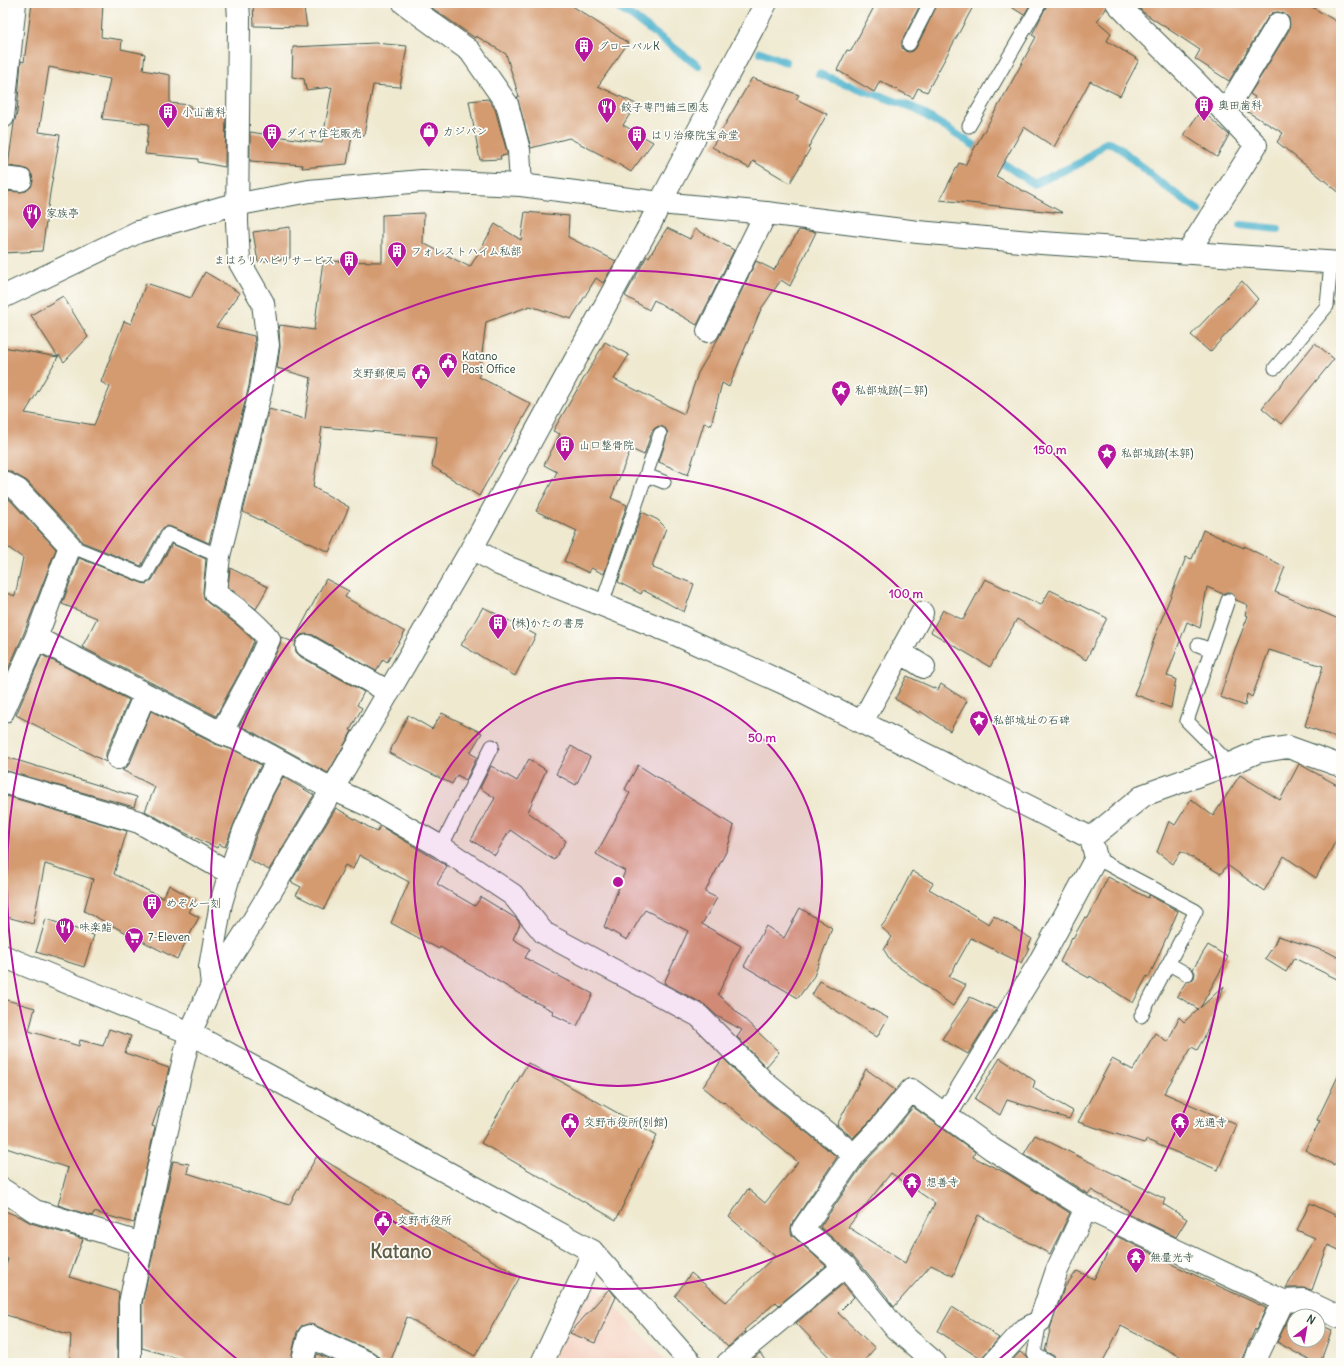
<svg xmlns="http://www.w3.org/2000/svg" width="1344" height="1366" font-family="Delius,'Klee One',sans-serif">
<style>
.built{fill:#f5d3c2}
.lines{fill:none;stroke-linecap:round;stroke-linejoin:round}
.stream{stroke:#4fb4ce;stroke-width:8}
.building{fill:#d49a70;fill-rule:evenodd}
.lane-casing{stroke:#3e574b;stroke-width:15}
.street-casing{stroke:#3e574b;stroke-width:24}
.secondary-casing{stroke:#3e574b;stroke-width:24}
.lane{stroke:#fff;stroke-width:13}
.street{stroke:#fff;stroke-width:22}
.secondary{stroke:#fff;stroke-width:22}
.ring{fill:none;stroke:#b5179e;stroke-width:2}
.labels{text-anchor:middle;stroke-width:3.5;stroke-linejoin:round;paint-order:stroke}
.poi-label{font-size:11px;fill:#1f3d34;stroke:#fdfcf7;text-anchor:start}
.town-label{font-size:19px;font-weight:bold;fill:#5e5e49;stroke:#fdfcf7}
.centre{fill:#b5179e;stroke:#fdfcf7;stroke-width:2}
.ring-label{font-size:12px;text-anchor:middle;font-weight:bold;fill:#b5179e;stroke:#fdfcf7;stroke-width:3.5;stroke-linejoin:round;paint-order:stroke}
</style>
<rect width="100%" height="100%" fill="#fdfcf7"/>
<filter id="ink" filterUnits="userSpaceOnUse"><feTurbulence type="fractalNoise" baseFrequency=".025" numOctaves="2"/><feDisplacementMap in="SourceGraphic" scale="8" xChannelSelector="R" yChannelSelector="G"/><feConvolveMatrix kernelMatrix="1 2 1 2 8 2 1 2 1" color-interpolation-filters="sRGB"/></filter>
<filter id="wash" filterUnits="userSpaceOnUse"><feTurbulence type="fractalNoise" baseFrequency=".012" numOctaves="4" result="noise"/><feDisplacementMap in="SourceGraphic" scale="16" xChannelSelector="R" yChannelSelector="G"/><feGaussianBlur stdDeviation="0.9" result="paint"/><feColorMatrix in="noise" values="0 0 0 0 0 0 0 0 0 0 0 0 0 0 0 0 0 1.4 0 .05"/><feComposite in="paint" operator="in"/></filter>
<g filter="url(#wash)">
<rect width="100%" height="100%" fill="#efe9d0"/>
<!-- built -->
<path class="built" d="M 588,1277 L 668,1363 L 550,1363 Z"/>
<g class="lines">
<!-- stream -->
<path class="stream" d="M 610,3 L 633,17 L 698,66
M 760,52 L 786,62
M 819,74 L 914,108 L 985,152
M 995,158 L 1034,184 L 1082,162 L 1106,142 L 1116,145 L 1162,184 L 1199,211
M 1241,225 L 1278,229"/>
</g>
<g id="blocks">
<!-- building -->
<path class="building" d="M 32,3 L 103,3 L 101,37 L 122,40 L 121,49 L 145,54 L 143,70 L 170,75 L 170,103 L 190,105 L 190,108 L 226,112 L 225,167 L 198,162 L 198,159 L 145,154 L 149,124 L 102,119 L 110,79 L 49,67 L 39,132 L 60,135 L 50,193 L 42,251 L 3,253 L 3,194 L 4,195 L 5,191 L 20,192 L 26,191 L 31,187 L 33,181 L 32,175 L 28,170 L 22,168 L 8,166 L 14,123 L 17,113 L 21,61 L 24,62 Z
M 253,3 L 303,3 L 307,27 L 254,26 Z
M 425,3 L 568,3 L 628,43 L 598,86 L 636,104 L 623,125 L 653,142 L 631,172 L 615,162 L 569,138 L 531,148 L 517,97 L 519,97 L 506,54 L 476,36 L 475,38 Z
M 876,3 L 921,3 L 902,41 L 902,48 L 905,51 L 909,52 L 913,51 L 916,48 L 938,3 L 975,3 L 927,92 L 918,88 L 913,98 L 880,81 L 874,92 L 837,70 L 847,50 L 851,51 Z
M 1005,3 L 1031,3 L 1024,15 Z
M 1048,3 L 1105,3 L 1106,9 L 1097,21 L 1111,33 L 1107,41 L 1139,60 L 1120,96 L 1090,81 L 1054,147 L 1024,127 L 996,176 L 1063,213 L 940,200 L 959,163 L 965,165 L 1010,85 L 1036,37 L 1032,35 Z
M 1134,3 L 1305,3 L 1341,24 L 1341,194 L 1277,142 L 1283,133 L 1246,111 L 1255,97 L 1250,94 L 1289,30 L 1290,24 L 1289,18 L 1285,14 L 1278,12 L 1272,13 L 1268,17 L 1229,81 L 1195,59 L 1200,50 L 1144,13 Z
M 375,43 L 407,46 L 400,87 L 373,85 L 364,135 L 352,136 L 347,164 L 302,168 L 303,165 L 250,161 L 250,132 L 322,143 L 332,87 L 306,90 L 304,79 L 292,77 L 293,47 Z
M 752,78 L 799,95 L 796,99 L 827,114 L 808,148 L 810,149 L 790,183 L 753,161 L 749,168 L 712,147 Z
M 488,99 L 495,109 L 507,152 L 507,155 L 500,156 L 501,159 L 480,160 L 469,101 Z
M 1201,110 L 1229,135 L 1217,157 L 1184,135 Z
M 525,212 L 569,216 L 568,237 L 616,261 L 603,283 L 596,278 L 571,319 L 530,306 L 486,322 L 479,377 L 531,404 L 479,496 L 432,466 L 437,437 L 322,427 L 313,487 L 349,507 L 329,552 L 243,512 L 269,409 L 305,419 L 311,378 L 277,368 L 280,347 L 279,330 L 280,325 L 314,330 L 323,261 L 382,262 L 382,215 L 424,213 L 423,243 L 470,267 L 495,224 L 521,240 Z
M 290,227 L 290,258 L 258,262 L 253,232 Z
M 667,228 L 690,239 L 695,229 L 734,250 L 697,325 L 654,300 L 649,310 L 625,296 L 647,256 L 649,257 Z
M 799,230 L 816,232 L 790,286 L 781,280 L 761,309 L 729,387 L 722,383 L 711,425 L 704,423 L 688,475 L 659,462 L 668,433 L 666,429 L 663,427 L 659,426 L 655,428 L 652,431 L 644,455 L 631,449 L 611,498 L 627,505 L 604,574 L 591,568 L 589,573 L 564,561 L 577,531 L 536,511 L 557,472 L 544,465 L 560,434 L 553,431 L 605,342 L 629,355 L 614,379 L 684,414 L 698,373 L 719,337 L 756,261 L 774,270 Z
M 205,272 L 240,293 L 216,327 L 254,336 L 255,345 L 249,386 L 209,543 L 171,527 L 167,526 L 161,530 L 141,566 L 82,542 L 79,537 L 27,481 L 9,471 L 3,470 L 3,347 L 58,357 L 25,413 L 94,425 L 110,387 L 101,382 L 124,321 L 131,324 L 146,283 L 191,298 Z
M 1242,281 L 1258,299 L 1210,352 L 1191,335 Z
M 63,296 L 88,337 L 64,362 L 59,355 L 58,357 L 31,315 Z
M 1315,343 L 1334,359 L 1281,424 L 1262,408 Z
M 3,496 L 10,500 L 56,549 L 24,633 L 3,681 L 3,592 L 15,596 L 23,558 L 3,544 Z
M 642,512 L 658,520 L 666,528 L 652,566 L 654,567 L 653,568 L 694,584 L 684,612 L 643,590 L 641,594 L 618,582 Z
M 1203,530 L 1244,548 L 1244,546 L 1285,567 L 1275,592 L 1341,620 L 1341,739 L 1305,726 L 1323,666 L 1269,650 L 1252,697 L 1247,694 L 1245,706 L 1220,697 L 1234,652 L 1248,616 L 1245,615 L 1248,605 L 1236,600 L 1234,595 L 1230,592 L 1226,592 L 1223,594 L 1207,587 L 1200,628 L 1187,622 L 1167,676 L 1176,679 L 1171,708 L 1134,694 L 1143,673 L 1155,636 L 1186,557 L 1192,559 Z
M 172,544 L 206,559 L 203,592 L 204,598 L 208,603 L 236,624 L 254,641 L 242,668 L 216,716 L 82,647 L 97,618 L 62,604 L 79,558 L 142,583 L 146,584 L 152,580 Z
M 230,568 L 268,587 L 256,609 L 228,587 Z
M 326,579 L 349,591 L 345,597 L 405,632 L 387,662 L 383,659 L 376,671 L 313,635 L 307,634 L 301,635 L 296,640 L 295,646 L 296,652 L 301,657 L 364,692 L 357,705 L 362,708 L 350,730 L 352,731 L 328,773 L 247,729 L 239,726 L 264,679 L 280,644 L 281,637 L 293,642 Z
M 985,579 L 1041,605 L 1050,590 L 1107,618 L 1086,660 L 1017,619 L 990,667 L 931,632 L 943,610 L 963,620 Z
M 483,607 L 536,635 L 515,676 L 461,645 Z
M 42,655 L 129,700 L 106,753 L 106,762 L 16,715 Z
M 907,676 L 938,690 L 941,684 L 967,701 L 950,731 L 920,711 L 919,713 L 895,699 Z
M 151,711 L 215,744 L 236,751 L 261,765 L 251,785 L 233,826 L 225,847 L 219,844 L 217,848 L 179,830 L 145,811 L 155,787 L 122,770 L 126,768 L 130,763 Z
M 442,713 L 482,733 L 470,753 L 477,757 L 466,780 L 457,775 L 452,784 L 389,753 L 408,715 L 432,729 Z
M 571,746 L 590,757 L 576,785 L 556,774 Z
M 3,756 L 137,797 L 134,807 L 3,770 Z
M 529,759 L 546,770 L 528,812 L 566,841 L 554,860 L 510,830 L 495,855 L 471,840 L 495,798 L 480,788 L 491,766 L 517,781 Z
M 1299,764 L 1341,787 L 1341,831 L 1316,878 L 1284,856 L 1264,891 L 1227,865 L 1221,874 L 1181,851 L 1173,864 L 1157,852 L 1169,821 L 1175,825 L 1191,799 L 1213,816 L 1240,775 L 1280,800 Z
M 638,765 L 734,826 L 727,850 L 705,892 L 717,898 L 702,924 L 741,946 L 718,994 L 779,1052 L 766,1067 L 737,1037 L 742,1030 L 717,1016 L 705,1005 L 664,983 L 688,931 L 645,910 L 627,940 L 604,927 L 625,871 L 596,854 L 630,793 L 625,789 Z
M 283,777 L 314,795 L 269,870 L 248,859 L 256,836 L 273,795 Z
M 3,795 L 127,831 L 114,874 L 163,898 L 169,885 L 195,900 L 189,912 L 199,917 L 177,959 L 84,911 L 93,879 L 45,864 L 33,924 L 3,916 Z
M 336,808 L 377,832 L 380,826 L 447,866 L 437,884 L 475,906 L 481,897 L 517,919 L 520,924 L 513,939 L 530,949 L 525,958 L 593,994 L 577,1026 L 552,1014 L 553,1011 L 518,993 L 440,947 L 439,949 L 391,923 L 409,882 L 359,855 L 353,869 L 345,865 L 324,909 L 296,895 L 301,887 L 291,882 Z
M 912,871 L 933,883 L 929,889 L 989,924 L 994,916 L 1032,939 L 1028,947 L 1029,948 L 1021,963 L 971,938 L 949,977 L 966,985 L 953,1006 L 891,961 L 884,950 L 892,937 L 881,927 L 888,918 Z
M 1108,877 L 1148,898 L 1149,895 L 1178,911 L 1149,977 L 1147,976 L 1133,1003 L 1090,976 L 1089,978 L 1060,962 L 1072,937 L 1073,938 L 1085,917 L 1088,918 Z
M 800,908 L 832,928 L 814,976 L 798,998 L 744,966 L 766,926 L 784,938 Z
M 46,919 L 94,935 L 84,967 L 36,952 Z
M 1278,936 L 1328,952 L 1341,959 L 1341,981 L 1294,958 L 1286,972 L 1265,959 L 1274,945 Z
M 1208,945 L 1228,957 L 1200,1008 L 1224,986 L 1204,1038 L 1197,1050 L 1192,1047 L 1164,1093 L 1237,1125 L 1218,1170 L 1147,1140 L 1144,1143 L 1078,1122 L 1112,1059 L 1133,1070 L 1155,1033 L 1168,1042 L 1179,1017 L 1184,1022 L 1198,1009 L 1177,996 L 1186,982 L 1191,981 L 1194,978 L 1195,973 L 1193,969 Z
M 820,981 L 888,1018 L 877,1037 L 812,995 Z
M 970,997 L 996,1009 L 968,1054 L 942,1039 Z
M 3,999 L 35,1008 L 29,1031 L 79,1046 L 80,1040 L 103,1046 L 109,1029 L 131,1036 L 125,1053 L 169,1068 L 162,1097 L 152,1126 L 155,1127 L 134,1223 L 94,1212 L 92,1216 L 58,1205 L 68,1168 L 3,1147 Z
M 723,1058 L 757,1093 L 837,1157 L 793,1222 L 791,1228 L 791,1234 L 795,1238 L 826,1266 L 779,1305 L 776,1302 L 744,1330 L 745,1332 L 728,1347 L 675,1296 L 691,1273 L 726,1302 L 775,1256 L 729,1217 L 748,1189 L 765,1203 L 798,1162 L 724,1102 L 723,1103 L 703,1087 Z
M 1000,1058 L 1035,1081 L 1033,1088 L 1073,1111 L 1069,1119 L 1007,1100 L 1000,1115 L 975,1099 Z
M 528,1063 L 657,1135 L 616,1220 L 481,1143 Z
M 866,1069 L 895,1090 L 870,1121 L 853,1138 L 837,1125 Z
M 1341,1070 L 1341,1152 L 1334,1165 L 1305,1150 L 1320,1121 L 1317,1120 Z
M 913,1107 L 975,1152 L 973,1157 L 1008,1174 L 1070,1213 L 1050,1254 L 978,1215 L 953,1276 L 931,1265 L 894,1307 L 888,1299 L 888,1298 L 855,1258 L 820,1227 L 864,1163 L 889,1137 ZM 891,1173 L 935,1203 L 905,1263 L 848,1227 Z
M 1035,1135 L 1165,1199 L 1163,1204 L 1187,1219 L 1176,1237 L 1127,1213 L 1128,1210 L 1091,1190 L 1088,1194 L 1024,1154 Z
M 317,1156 L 520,1277 L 475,1356 L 407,1317 L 390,1363 L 380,1363 L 378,1356 L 373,1352 L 314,1325 L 308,1324 L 301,1326 L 297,1332 L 290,1363 L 194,1363 L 142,1348 L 142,1304 L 173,1161 L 189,1164 L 187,1173 L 289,1205 Z
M 1310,1203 L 1341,1218 L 1341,1251 L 1328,1245 L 1312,1290 L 1303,1288 L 1286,1288 L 1315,1238 L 1297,1230 Z
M 3,1210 L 22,1218 L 31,1223 L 83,1239 L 69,1277 L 119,1292 L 118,1303 L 117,1363 L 69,1363 L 71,1335 L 3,1314 L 3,1276 L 8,1259 L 3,1257 Z
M 1116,1236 L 1168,1261 L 1167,1262 L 1266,1308 L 1256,1330 L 1255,1329 L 1240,1363 L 1193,1363 L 1121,1326 L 1102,1363 L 1058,1363 L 1054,1356 L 1045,1351 L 1051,1326 L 1064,1288 L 1077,1271 L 1094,1279 Z
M 843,1284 L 854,1297 L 838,1313 L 875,1348 L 862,1363 L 835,1363 L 796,1323 Z
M 609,1289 L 616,1297 L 595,1343 L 570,1333 Z
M 952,1307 L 992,1332 L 991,1333 L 999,1338 L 984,1355 L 981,1359 L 938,1331 Z
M 1291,1313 L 1300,1313 L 1304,1314 L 1303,1316 L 1294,1316 L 1294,1340 L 1318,1340 L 1318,1324 L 1332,1330 L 1320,1363 L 1314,1363 L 1277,1342 Z
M 1020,1352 L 1026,1356 L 1030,1361 L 1034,1363 L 1010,1363 Z
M 760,1353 L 767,1363 L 748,1363 Z
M 317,1354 L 338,1363 L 315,1363 Z"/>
</g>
</g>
<g filter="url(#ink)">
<use href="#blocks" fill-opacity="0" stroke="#3e574b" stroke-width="1"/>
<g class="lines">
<defs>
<path id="lane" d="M 909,44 L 930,3
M 969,126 L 1040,3
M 1275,368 L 1327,306 L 1331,262
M 646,475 L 664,482
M 70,546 L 145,576 L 168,534 L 219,556
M 1228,600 L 1187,721 L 1230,764
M 602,604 L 660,434
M 1198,645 L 1211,650
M 441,847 L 492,746
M 1096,858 L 1196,911 L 1141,1016
M 1169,964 L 1187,974
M 1040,1321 L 1034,1354 L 1050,1363"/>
<path id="street" d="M 404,3 L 470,51 L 507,104 L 519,150 L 521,185
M 1117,3 L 1136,23 L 1195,81 L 1256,145 L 1188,252
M 1225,112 L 1278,24
M 3,117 L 15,3
M 3,178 L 21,180
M 708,331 L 766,213
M 3,482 L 18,490 L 70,546 L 36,638 L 221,733 L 241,740 L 324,785 L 370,806 L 441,847 L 513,895 L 544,933 L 699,1016 L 765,1083 L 854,1155 L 803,1229 L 845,1266 L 728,1363
M 472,548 L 499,564 L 673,633 L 786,684 L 1091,838 L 1144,795 L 1230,764 L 1257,752 L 1288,747 L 1341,766
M 307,646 L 389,692
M 900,652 L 924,667
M 3,712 L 36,638
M 862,722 L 922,613
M 221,733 L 253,674 L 269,639 C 253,620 235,607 215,593 L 219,556 L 261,389 L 268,345 L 263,303 L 239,261 L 237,222 L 239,18 L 238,3
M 118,758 L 145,694
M 3,782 L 139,822 L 230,873 L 221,903 L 210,967 L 212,985
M 230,873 L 244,831 L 262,790 L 278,760
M 945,1116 L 1039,963 L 1096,858 L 1091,838
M 854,1155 L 879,1129 L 911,1090 L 992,1149 L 1086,1208 L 1283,1301 L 1303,1300 L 1341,1318
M 3,1190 L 35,1211 L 142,1244
M 845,1266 L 896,1329 L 935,1363
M 130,1363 L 130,1303 L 160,1160 L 190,1033
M 302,1363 L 309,1336 L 368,1363
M 542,1363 L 587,1266 L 592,1251
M 993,1363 L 1022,1331 L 1040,1321 L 1057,1270 L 1086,1208
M 1255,1363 L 1258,1354 L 1283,1301"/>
<path id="secondary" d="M 3,297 L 138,232 L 224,207 L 309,191 L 422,181 L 521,185 L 660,203 L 766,213 L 918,232 L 1042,243 L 1341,263
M 3,956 L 190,1033 L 592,1251 L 691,1363
M 190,1033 L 212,985 L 253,921 L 336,783 L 472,548 L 651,222 L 660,203 L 766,3"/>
</defs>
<!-- lane casing -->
<use href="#lane" class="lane-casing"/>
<!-- street casing -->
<use href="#street" class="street-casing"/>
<!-- secondary casing -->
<use href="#secondary" class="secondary-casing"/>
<!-- lane -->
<use href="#lane" class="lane"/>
<!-- street -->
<use href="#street" class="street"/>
<!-- secondary -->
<use href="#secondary" class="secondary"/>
</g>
</g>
<!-- distance rings -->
<circle cx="618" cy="882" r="204" fill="#b5179e" fill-opacity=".12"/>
<g class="ring">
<circle cx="618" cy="882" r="204"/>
<circle cx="618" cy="882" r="407"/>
<path d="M238 1360A611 611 0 1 1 998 1360"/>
</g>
<!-- icons -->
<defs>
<symbol id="building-pin" viewBox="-11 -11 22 30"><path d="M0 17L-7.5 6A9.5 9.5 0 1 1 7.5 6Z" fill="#b5179e" stroke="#fdfcf7"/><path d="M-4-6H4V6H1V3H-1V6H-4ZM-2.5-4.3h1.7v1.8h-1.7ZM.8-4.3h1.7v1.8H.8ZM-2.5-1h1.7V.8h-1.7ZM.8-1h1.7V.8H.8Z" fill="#fff"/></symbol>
<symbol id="restaurant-pin" viewBox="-11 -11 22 30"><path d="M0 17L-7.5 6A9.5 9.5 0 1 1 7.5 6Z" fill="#b5179e" stroke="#fdfcf7"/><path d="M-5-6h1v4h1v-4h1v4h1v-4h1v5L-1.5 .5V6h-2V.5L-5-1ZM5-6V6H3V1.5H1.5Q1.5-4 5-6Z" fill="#fff"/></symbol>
<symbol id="shop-pin" viewBox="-11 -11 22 30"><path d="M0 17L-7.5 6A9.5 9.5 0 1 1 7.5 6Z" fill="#b5179e" stroke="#fdfcf7"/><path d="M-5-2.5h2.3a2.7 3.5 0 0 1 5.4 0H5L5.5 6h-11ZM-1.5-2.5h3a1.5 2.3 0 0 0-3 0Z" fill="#fff"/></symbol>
<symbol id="civic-pin" viewBox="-11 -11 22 30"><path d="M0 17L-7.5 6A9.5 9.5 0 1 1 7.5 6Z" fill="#b5179e" stroke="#fdfcf7"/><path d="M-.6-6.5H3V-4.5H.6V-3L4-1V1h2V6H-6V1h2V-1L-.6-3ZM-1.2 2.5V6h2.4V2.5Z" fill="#fff"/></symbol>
<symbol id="sight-pin" viewBox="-11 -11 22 30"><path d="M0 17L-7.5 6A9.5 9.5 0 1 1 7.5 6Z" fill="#b5179e" stroke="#fdfcf7"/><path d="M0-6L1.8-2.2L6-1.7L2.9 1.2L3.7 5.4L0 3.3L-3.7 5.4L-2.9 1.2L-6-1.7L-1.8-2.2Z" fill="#fff"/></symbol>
<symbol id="supermarket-pin" viewBox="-11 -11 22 30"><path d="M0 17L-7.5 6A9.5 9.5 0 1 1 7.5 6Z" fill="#b5179e" stroke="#fdfcf7"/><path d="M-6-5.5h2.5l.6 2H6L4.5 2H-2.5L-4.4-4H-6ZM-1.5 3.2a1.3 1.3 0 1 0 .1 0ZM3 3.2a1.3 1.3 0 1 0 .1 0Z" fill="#fff"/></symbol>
<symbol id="temple-pin" viewBox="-11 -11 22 30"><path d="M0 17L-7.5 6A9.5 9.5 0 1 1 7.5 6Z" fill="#b5179e" stroke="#fdfcf7"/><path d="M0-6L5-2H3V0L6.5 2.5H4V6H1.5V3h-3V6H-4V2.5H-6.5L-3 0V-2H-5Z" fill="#fff"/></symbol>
</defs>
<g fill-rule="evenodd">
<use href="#building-pin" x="573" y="35" width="22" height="30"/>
<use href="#building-pin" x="1193" y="94" width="22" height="30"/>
<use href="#restaurant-pin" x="596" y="96" width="22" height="30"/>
<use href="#building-pin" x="157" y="101" width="22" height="30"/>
<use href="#shop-pin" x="418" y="120" width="22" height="30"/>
<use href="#building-pin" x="261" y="122" width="22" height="30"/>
<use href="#building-pin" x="626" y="124" width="22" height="30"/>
<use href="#restaurant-pin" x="21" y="202" width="22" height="30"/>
<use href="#building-pin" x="386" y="240" width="22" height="30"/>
<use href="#building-pin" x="338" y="249" width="22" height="30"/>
<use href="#civic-pin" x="437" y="351" width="22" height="30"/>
<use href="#civic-pin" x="410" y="362" width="22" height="30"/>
<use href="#sight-pin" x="830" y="379" width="22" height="30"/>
<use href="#building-pin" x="554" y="434" width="22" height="30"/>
<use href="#sight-pin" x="1096" y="442" width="22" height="30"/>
<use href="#building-pin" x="487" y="612" width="22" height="30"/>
<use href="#sight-pin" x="968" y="709" width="22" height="30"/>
<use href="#building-pin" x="141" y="892" width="22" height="30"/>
<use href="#restaurant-pin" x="54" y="916" width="22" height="30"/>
<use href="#supermarket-pin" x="123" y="926" width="22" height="30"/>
<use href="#civic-pin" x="559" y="1111" width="22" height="30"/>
<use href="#temple-pin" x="1169" y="1111" width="22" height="30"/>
<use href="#temple-pin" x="901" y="1171" width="22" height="30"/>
<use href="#civic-pin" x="372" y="1209" width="22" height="30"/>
<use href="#temple-pin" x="1125" y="1246" width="22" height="30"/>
</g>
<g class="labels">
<!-- poi labels -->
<g class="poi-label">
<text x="598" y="50">グローバルK</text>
<text x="1218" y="109">奥田歯科</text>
<text x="621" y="111">餃子専門舗三國志</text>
<text x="182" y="116">小山歯科</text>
<text x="443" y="135">カジパン</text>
<text x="286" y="137">ダイヤ住宅販売</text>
<text x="651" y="139">はり治療院宝命堂</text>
<text x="46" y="217">家族亭</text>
<text x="411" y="255">フォレストハイム私部</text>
<text x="335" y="264" text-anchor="end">まはろリハビリサービス</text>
<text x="462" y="360">Katano<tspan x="462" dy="13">Post Office</tspan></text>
<text x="407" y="377" text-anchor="end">交野郵便局</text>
<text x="855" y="394">私部城跡(二郭)</text>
<text x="579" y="449">山口整骨院</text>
<text x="1121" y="457">私部城跡(本郭)</text>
<text x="512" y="627">(株)かたの書房</text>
<text x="993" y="724">私部城址の石碑</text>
<text x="166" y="907">めぞん一刻</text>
<text x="79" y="931">味楽鮨</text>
<text x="148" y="941">7-Eleven</text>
<text x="584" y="1126">交野市役所(別館)</text>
<text x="1194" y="1126">光通寺</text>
<text x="926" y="1186">想善寺</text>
<text x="397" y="1224">交野市役所</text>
<text x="1150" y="1261">無量光寺</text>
</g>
<!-- town labels -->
<g class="town-label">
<text x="401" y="1258">Katano</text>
</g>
</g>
<circle cx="618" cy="882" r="6" class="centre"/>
<g class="ring-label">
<text x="1050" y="454">150 m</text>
<text x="906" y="598">100 m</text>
<text x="762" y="742">50 m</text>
</g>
<!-- margin -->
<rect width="1344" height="1366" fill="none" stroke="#fdfcf7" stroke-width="16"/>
<!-- north arrow -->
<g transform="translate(1306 1328) rotate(31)"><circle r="19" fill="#fdfcf7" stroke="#a4b0a9"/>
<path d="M0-3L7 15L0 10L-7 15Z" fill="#b5179e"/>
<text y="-6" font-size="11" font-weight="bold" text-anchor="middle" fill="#1f3d34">N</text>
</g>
</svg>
